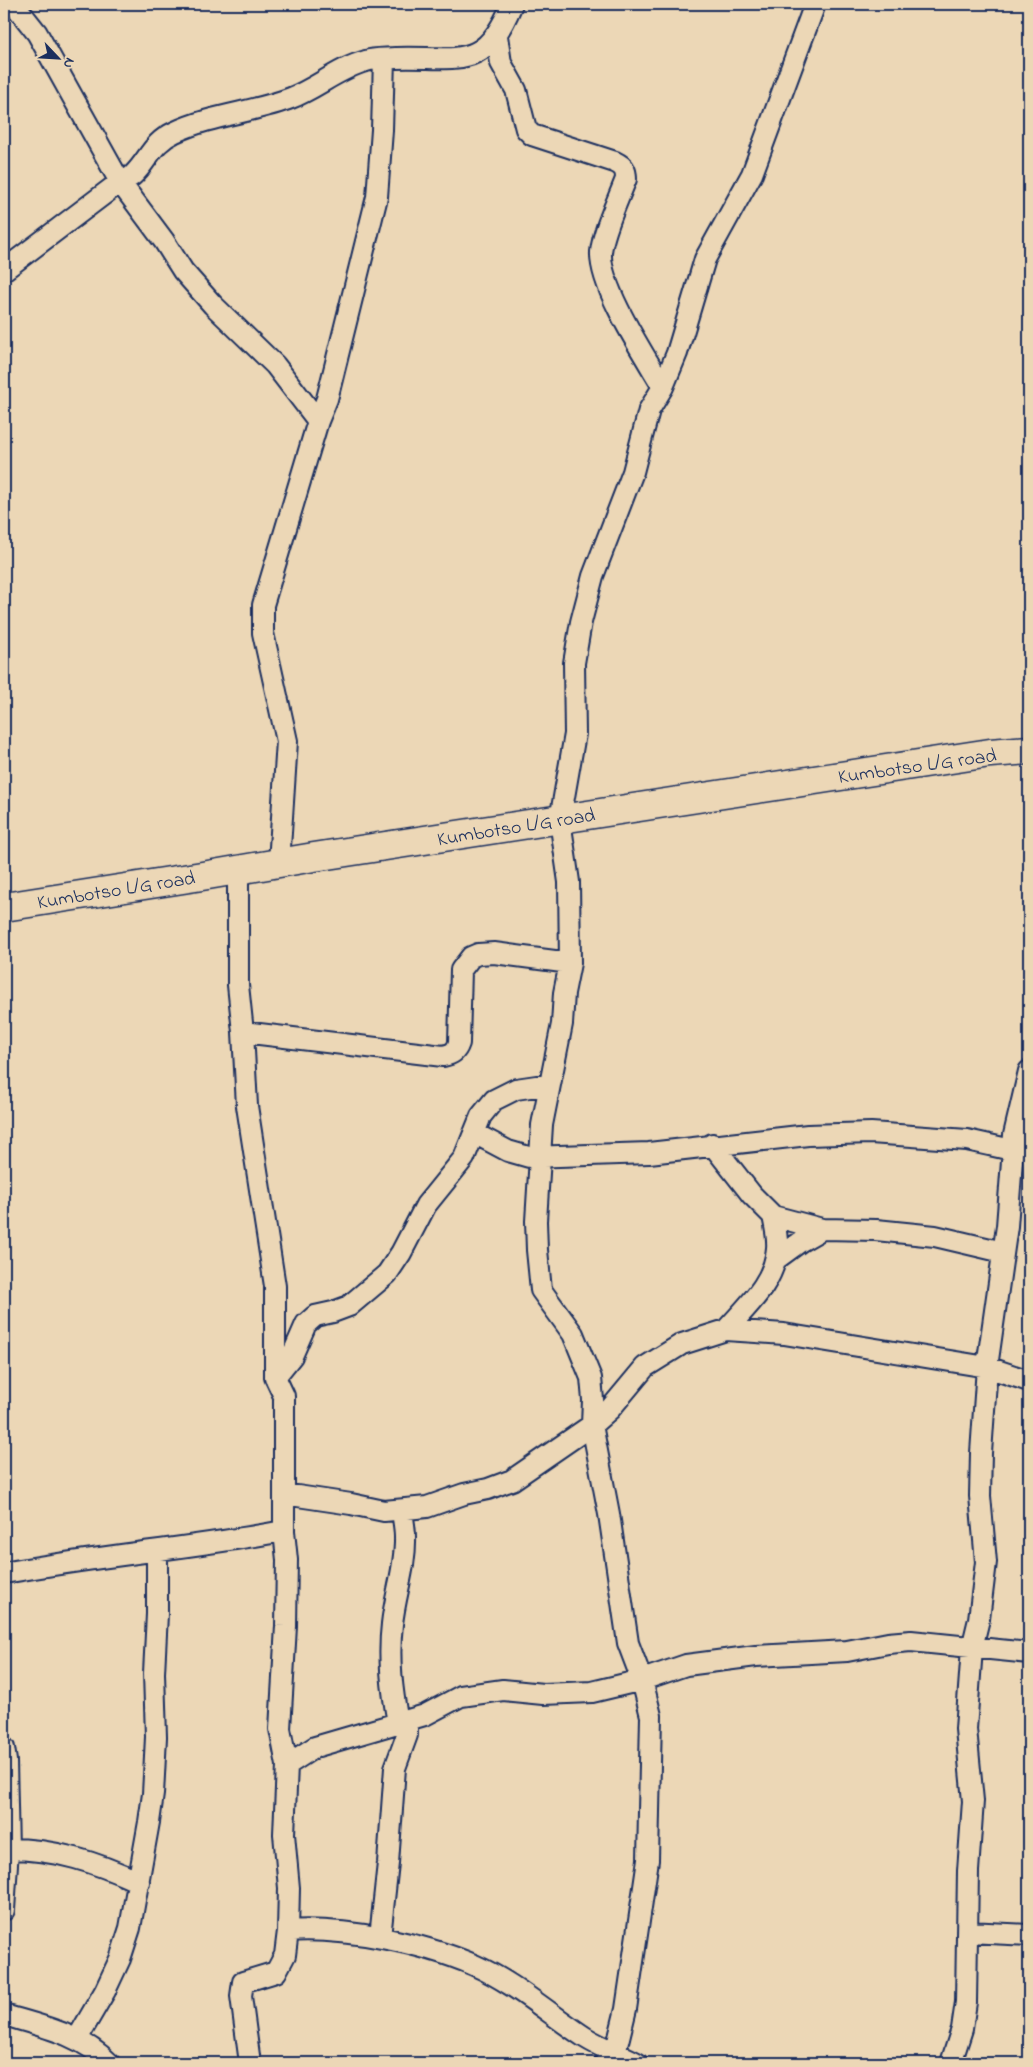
<svg xmlns="http://www.w3.org/2000/svg" width="1033" height="2067" font-family="'Indie Flower',sans-serif">
<style>
.lines{fill:none;stroke-linecap:round;stroke-linejoin:round}
.street-casing{stroke:#1b2f5e;stroke-width:24}
.secondary-casing{stroke:#1b2f5e;stroke-width:31}
.street{stroke:#ecd7b6;stroke-width:20}
.secondary{stroke:#ecd7b6;stroke-width:28}
.labels{text-anchor:middle;stroke-width:4;stroke-linejoin:round;paint-order:stroke}
.street-label{font-size:20px;fill:#1b2f5e;stroke:#ecd7b6}
</style>
<rect width="100%" height="100%" fill="#ecd7b6"/>
<filter id="ink" filterUnits="userSpaceOnUse"><feTurbulence type="fractalNoise" baseFrequency=".02" numOctaves="2"/><feDisplacementMap in="SourceGraphic" scale="10" xChannelSelector="R" yChannelSelector="G"/><feConvolveMatrix kernelMatrix="1 2 1 2 8 2 1 2 1" color-interpolation-filters="sRGB"/></filter>
<g filter="url(#ink)">
<g class="lines">
<defs>
<path id="street" d="M 14,4 L 37,33 L 120,182 L 164,241 L 183,271 L 213,305 L 275,365 L 318,421 L 263,605 L 263,633 L 287,741 L 279,863
M 497,36 L 501,63 L 516,90 L 526,129 L 532,135 L 615,162 C 623,166 626,169 626,179 C 618,200 603,231 601,252 C 599,287 645,356 663,387
M 4,270 L 120,182 C 124,180 130,178 133,175 C 149,160 151,143 175,132 C 211,115 255,112 291,98 C 317,88 339,68 366,61 C 375,58 386,59 396,58 C 459,56 484,72 512,4
M 318,421 L 327,399 L 377,197 L 382,130 L 384,59
M 238,870 L 238,985 L 243,1032 L 247,1106 L 275,1286 L 275,1377 L 284,1396 L 284,1531 L 287,1560 L 286,1626 L 280,1729 L 287,1765 L 284,1834 L 289,1888 L 288,1931 L 285,1955 L 276,1972 L 243,1982 L 241,1996 L 250,2063
M 243,1032 L 443,1056 C 452,1054 456,1052 459,1043 L 461,970 L 471,957 L 478,954 L 494,953 L 570,963
M 474,1133 L 508,1151 L 529,1157 L 649,1153 L 808,1135 L 871,1133 L 967,1140 L 1012,1150
M 712,1144 L 752,1195 L 773,1216 L 822,1229 L 876,1230 L 935,1236 L 1003,1252
M 775,1260 L 801,1241 L 822,1229
M 726,1330 C 747,1306 775,1282 777,1248 C 778,1238 775,1226 773,1216
M 275,1377 L 292,1356 L 306,1324 L 315,1316 L 333,1312 L 349,1306 L 387,1274 L 401,1253 L 426,1205 L 464,1158 L 481,1116 L 494,1100 L 516,1089 L 550,1084
M 284,1494 L 351,1504 L 384,1511 L 427,1507 L 464,1494 L 488,1489 L 512,1480 L 592,1425 L 610,1409 L 645,1367 L 682,1344 L 726,1330 L 784,1334 L 987,1367 L 1029,1381
M 4,1573 C 97,1556 191,1548 284,1531
M 398,1723 C 392,1690 388,1658 392,1624 C 395,1595 406,1566 405,1537 C 405,1528 403,1519 402,1511
M 4,1748 L 6,1761 L 8,1849 L 4,1910
M 287,1765 L 315,1747 L 425,1715 L 461,1696 L 503,1690 L 543,1694 L 592,1692 L 642,1680 L 686,1665 L 756,1656 L 847,1651 L 888,1643 L 911,1641 L 1029,1653
M 8,1849 C 55,1849 96,1862 139,1882
M 288,1931 C 344,1927 423,1943 474,1965 C 515,1983 549,2014 586,2038 C 602,2048 620,2054 637,2063
M 968,1932 L 1029,1935
M 380,1937 L 388,1863 L 395,1768 L 407,1735 L 407,1720
M 4,2015 C 41,2026 81,2034 109,2063
M 77,2039 L 105,1991 L 120,1959 L 130,1928 L 149,1822 L 153,1794 L 156,1737 L 154,1673 L 157,1614 L 157,1551
M 605,2063 L 615,2054 L 626,2009 L 648,1860 L 651,1716 L 642,1680 L 628,1643 L 609,1514 L 592,1425 L 593,1400 L 591,1378 L 573,1334 L 541,1290 L 537,1250 L 536,1221 L 542,1125 L 562,1024 L 564,993 L 570,963 L 569,882 L 560,820 L 575,734 L 574,663 L 581,622 L 593,576 L 633,472 L 649,410 L 663,387 L 677,353 L 705,259 L 752,174 L 815,4
M 951,2063 L 962,2029 L 966,2002 L 968,1871 L 973,1801 L 966,1729 L 972,1648 L 979,1619 L 986,1562 L 980,1496 L 981,1453 L 987,1367 L 1007,1226 L 1014,1135 L 1029,1071"/>
<path id="secondary" d="M 4,907 L 202,876 L 314,857 L 990,753 L 1029,750"/>
</defs>
<!-- street casing -->
<use href="#street" class="street-casing"/>
<!-- secondary casing -->
<use href="#secondary" class="secondary-casing"/>
<!-- street -->
<use href="#street" class="street"/>
<!-- secondary -->
<use href="#secondary" class="secondary"/>
</g>
</g>
<g class="labels">
<!-- street labels -->
<g class="street-label">
<text transform="translate(917 765) rotate(-8)" y="7">Kumbotso L/G road</text>
<text transform="translate(516 826) rotate(-9)" y="7">Kumbotso L/G road</text>
<text transform="translate(116 889) rotate(-9)" y="7">Kumbotso L/G road</text>
</g>
</g>
<!-- margin -->
<rect width="1033" height="2067" fill="none" stroke="#ecd7b6" stroke-width="20"/>
<rect x="10" y="10" width="1013" height="2047" fill="none" stroke="#1b2f5e" stroke-width="2" filter="url(#ink)"/>
<!-- north arrow -->
<g transform="translate(58 58) rotate(115)" stroke="#ecd7b6" stroke-width="4" paint-order="stroke">
<path d="M0-4L9 19L0 12L-9 19Z" fill="#1b2f5e"/>
<text y="-8" font-size="14" font-weight="bold" text-anchor="middle" fill="#1b2f5e">N</text>
</g>
</svg>
